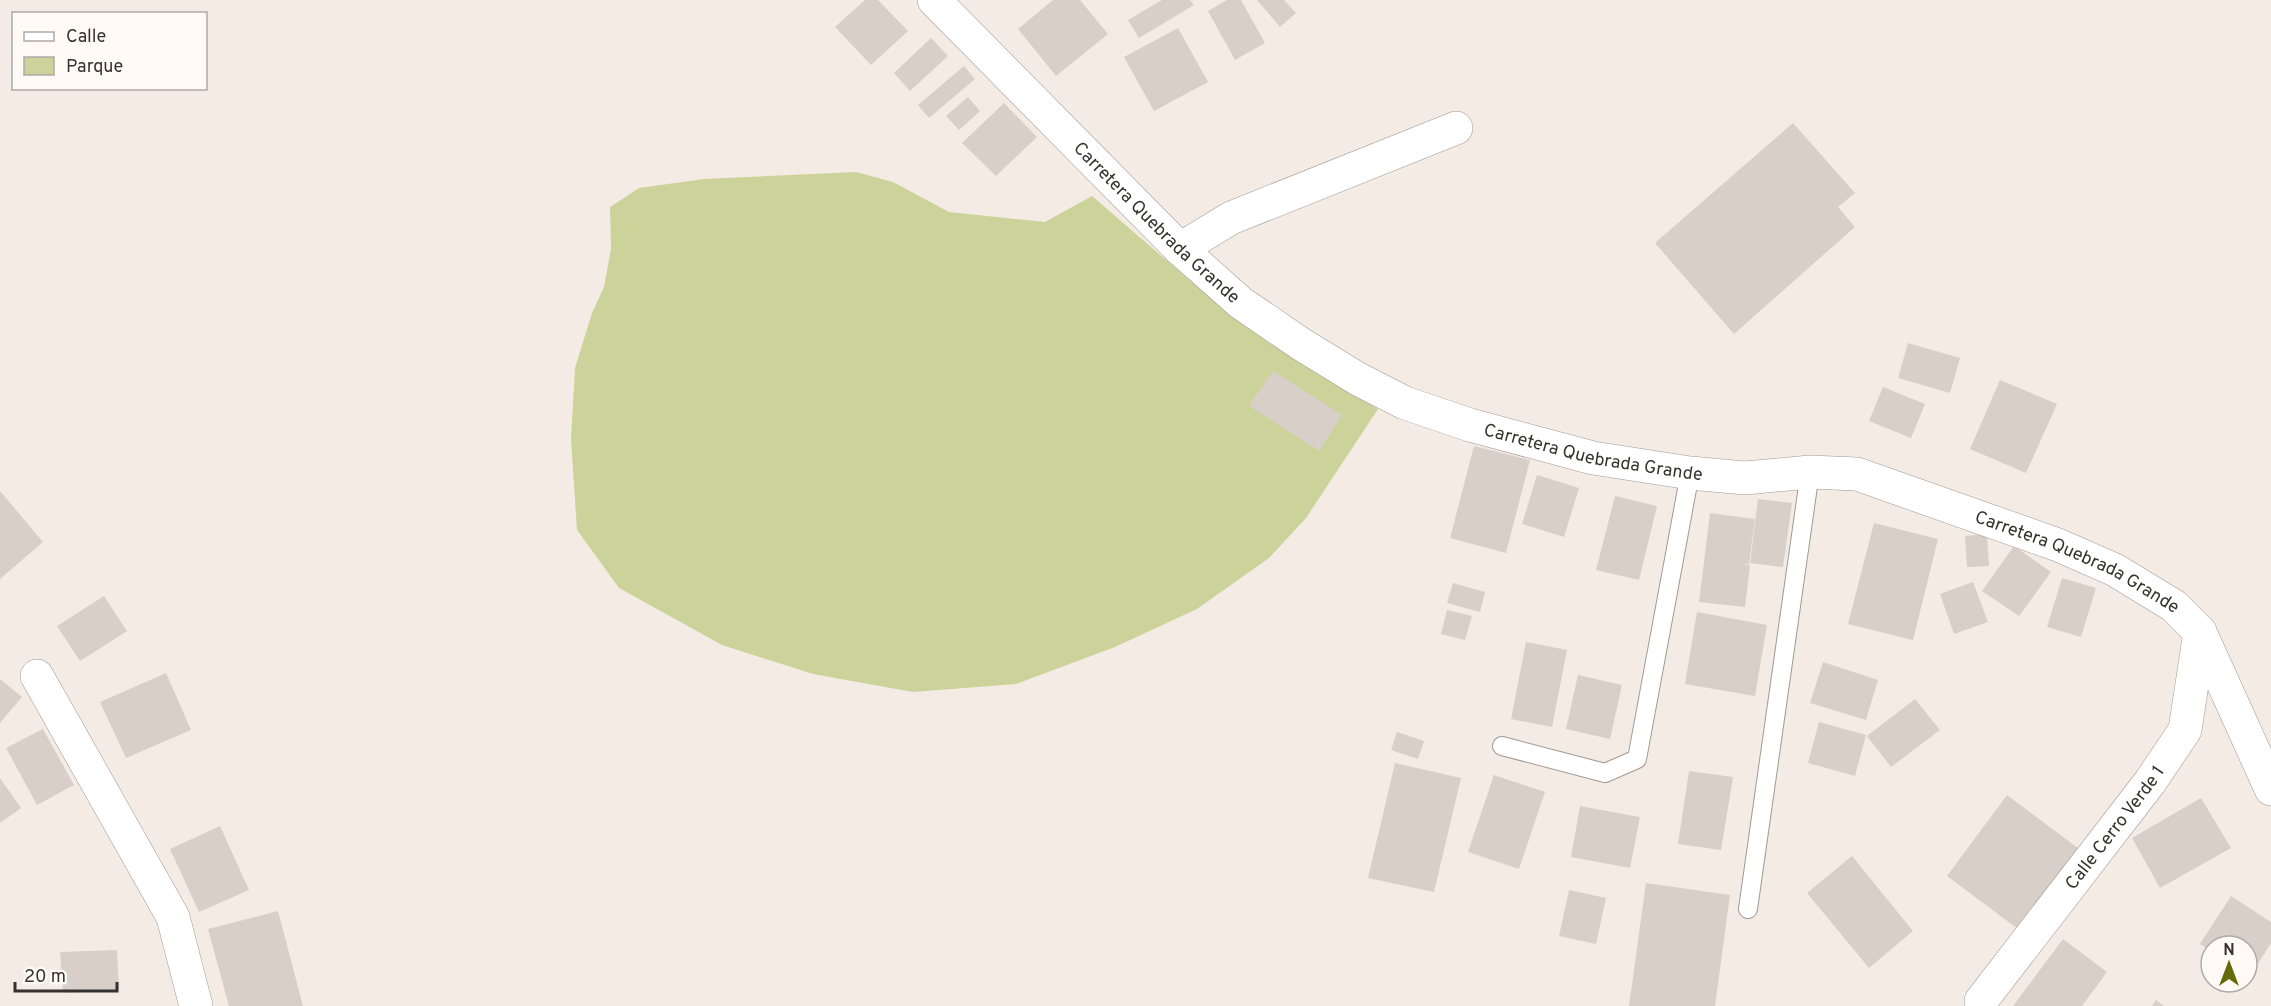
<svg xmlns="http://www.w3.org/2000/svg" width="2271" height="1006" font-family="Overpass,sans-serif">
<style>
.green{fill:#ccd39a}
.building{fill:#d8cfc9}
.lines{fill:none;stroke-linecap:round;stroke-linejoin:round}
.lane-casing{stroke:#a19993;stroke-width:20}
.street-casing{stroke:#a19993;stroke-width:34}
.lane{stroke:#fff;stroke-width:18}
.street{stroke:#fff;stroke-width:33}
.labels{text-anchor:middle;stroke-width:4.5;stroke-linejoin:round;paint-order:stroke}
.street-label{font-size:18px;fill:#353230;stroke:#fffaf6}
</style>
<rect width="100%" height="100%" fill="#f5ebe5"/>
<!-- green -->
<path class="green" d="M 856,172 L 893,182 L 949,212 L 1045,222 L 1092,196 L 1195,285 L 1270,343 L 1378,409 L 1306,518 L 1269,558 L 1197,609 L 1115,647 L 1016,684 L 913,692 L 813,674 L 722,645 L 619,588 L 577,530 L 571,439 L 575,368 L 592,313 L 604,287 L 611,249 L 610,207 L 639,188 L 704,179 Z"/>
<!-- building -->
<path class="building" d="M 865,0 L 878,0 L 908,31 L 871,65 L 835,27 Z
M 1053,0 L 1080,0 L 1108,34 L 1056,76 L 1018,29 Z
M 1162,0 L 1190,0 L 1194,5 L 1139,38 L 1128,20 Z
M 1227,0 L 1241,0 L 1265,43 L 1235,60 L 1208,11 Z
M 1257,0 L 1284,0 L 1296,13 L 1280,27 Z
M 1178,28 L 1208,82 L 1154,111 L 1124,57 Z
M 931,38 L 948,56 L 910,91 L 894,73 Z
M 964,66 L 975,79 L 929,118 L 918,105 Z
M 968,97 L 980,111 L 959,130 L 946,116 Z
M 1004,103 L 1037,137 L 996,176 L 962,143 Z
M 1793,123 L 1855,193 L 1838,207 L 1855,227 L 1734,334 L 1655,243 Z
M 1908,343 L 1960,358 L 1950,393 L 1898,378 Z
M 1273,371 L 1342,415 L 1319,451 L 1249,406 Z
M 2000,380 L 2057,404 L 2026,473 L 1970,449 Z
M 1883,387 L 1925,404 L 1911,438 L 1869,421 Z
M 1474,446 L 1530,460 L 1506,553 L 1450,538 Z
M 1537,475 L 1579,488 L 1564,537 L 1522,524 Z
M 0,491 L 43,542 L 0,579 Z
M 1615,496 L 1657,506 L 1639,580 L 1596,570 Z
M 1758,499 L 1792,503 L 1783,567 L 1750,563 Z
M 1710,513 L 1755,519 L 1749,564 L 1742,564 L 1750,565 L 1745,607 L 1699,602 Z
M 1874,523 L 1938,539 L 1913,640 L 1848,624 Z
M 1987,534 L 1989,566 L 1967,567 L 1965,536 Z
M 2014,546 L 2051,572 L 2019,616 L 1982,591 Z
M 2062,578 L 2096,588 L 2081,637 L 2047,627 Z
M 1973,582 L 1988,622 L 1954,634 L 1940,594 Z
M 1453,583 L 1485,592 L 1480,612 L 1447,603 Z
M 104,596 L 127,631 L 80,661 L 57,626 Z
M 1447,610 L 1472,616 L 1465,640 L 1441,634 Z
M 1697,612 L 1767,625 L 1755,696 L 1685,684 Z
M 1526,642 L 1567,650 L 1552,727 L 1511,719 Z
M 1823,662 L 1878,680 L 1866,720 L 1810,703 Z
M 166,673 L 191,730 L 126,758 L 100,702 Z
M 1578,675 L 1622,685 L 1610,739 L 1566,729 Z
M 0,679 L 22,697 L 0,723 Z
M 1915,699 L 1940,730 L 1891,767 L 1867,736 Z
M 1819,722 L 1866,735 L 1855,776 L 1808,763 Z
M 43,729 L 74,785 L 37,805 L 6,748 Z
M 1397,732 L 1424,741 L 1418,759 L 1391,750 Z
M 1395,763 L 1461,778 L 1434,892 L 1368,878 Z
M 1689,771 L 1733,777 L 1721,850 L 1678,844 Z
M 1494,775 L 1545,792 L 1519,869 L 1468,852 Z
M 0,778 L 21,808 L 0,823 Z
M 2007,795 L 2078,848 L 2018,929 L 1947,876 Z
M 2201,798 L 2231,848 L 2160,888 L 2132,838 Z
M 1580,806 L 1640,817 L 1630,868 L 1571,857 Z
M 220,826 L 249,890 L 199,912 L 170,849 Z
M 1852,856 L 1913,931 L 1869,968 L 1807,893 Z
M 1646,883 L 1730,895 L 1715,1006 L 1629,1006 Z
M 1569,890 L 1606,898 L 1596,944 L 1559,936 Z
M 2231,896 L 2271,922 L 2271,943 L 2250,976 L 2247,974 L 2247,946 L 2211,946 L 2211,951 L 2200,944 Z
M 278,911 L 303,1006 L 229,1006 L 208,929 Z
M 2063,939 L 2107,972 L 2082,1006 L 2013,1006 Z
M 117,950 L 119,990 L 63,993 L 60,952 Z
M 2156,1000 L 2164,1006 L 2152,1006 Z"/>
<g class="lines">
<defs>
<path id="lane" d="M 1502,746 L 1605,773 L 1637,759 L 1690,473
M 1748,909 L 1810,472"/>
<g id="street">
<path id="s1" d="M 934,0 L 1180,249 L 1241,303 L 1301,344 L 1358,379 L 1405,403 L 1470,425 L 1593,458 L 1690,473 L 1745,478 L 1810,472 L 1857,474 L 2058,545 L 2115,570 L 2174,606 L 2200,632 L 2271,789"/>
<path d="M 1180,249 L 1231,218 L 1456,128"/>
<path d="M 37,676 L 173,917 L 196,1006"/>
<path id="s2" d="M 1981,1001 L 2150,782 L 2185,730 L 2200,632"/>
</g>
</defs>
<!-- lane casing -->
<use href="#lane" class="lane-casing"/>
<!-- street casing -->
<use href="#street" class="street-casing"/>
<!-- lane -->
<use href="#lane" class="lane"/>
<!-- street -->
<use href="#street" class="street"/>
</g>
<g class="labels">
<!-- street labels -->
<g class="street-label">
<text dy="6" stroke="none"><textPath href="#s1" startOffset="315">Carretera Quebrada Grande</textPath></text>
<text dy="6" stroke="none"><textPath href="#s1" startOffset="819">Carretera Quebrada Grande</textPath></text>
<text dy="6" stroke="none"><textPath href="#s1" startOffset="1323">Carretera Quebrada Grande</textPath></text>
<text dy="6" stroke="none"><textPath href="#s2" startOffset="219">Calle Cerro Verde 1</textPath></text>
</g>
</g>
<!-- legend -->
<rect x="12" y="12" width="195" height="78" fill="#fffaf6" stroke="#aeaaa7" stroke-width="1.5"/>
<rect x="24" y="32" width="30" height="9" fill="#ffffff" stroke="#aeaaa7" stroke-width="1.5"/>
<text x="66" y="42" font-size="18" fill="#353230">Calle</text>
<rect x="24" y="57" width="30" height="18" fill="#ccd39a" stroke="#aeaaa7" stroke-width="1.5"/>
<text x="66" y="72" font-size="18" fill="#353230">Parque</text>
<!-- north arrow -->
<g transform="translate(2229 964)"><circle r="28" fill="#fffaf6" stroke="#aeaaa7" stroke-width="1.5"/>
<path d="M0-4.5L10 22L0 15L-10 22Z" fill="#656a0b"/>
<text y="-9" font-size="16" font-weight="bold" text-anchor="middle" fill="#353230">N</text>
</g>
<!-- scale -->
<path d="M15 982v9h102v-9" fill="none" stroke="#353230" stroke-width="3"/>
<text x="24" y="982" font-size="18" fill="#353230" stroke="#fffaf6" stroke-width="4.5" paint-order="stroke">20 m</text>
</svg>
